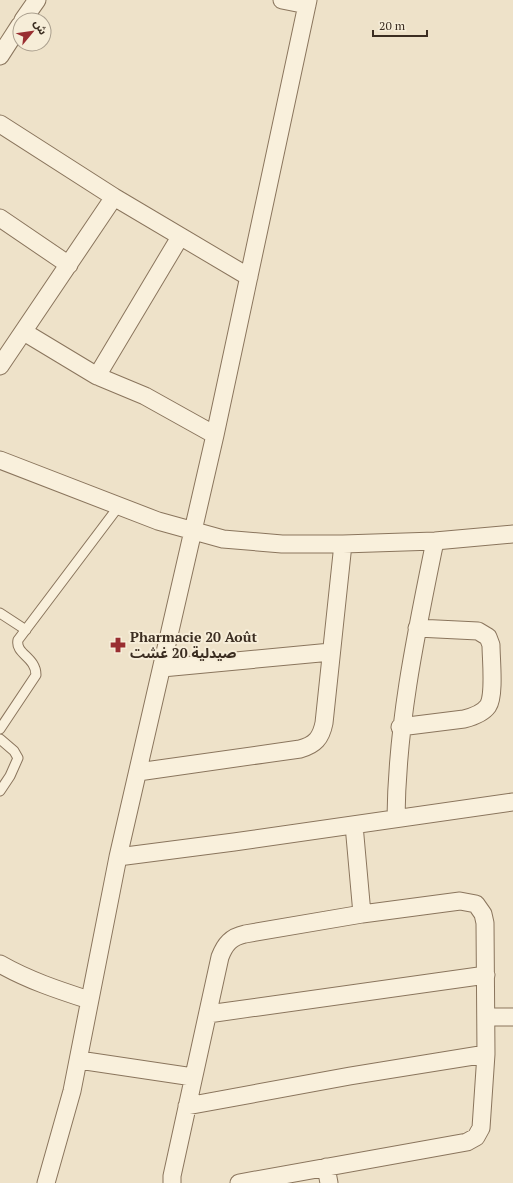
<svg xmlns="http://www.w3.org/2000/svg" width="513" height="1183" font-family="'PT Serif','Noto Sans Arabic',serif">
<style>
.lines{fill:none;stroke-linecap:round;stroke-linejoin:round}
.lane-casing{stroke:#8a755d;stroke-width:11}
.street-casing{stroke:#8a755d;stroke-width:19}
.lane{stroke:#f9f0dc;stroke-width:9}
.street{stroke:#f9f0dc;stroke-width:17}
.labels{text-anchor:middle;stroke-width:4;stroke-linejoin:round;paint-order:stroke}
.poi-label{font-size:14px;font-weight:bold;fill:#3b2d21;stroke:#f6edd8;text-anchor:start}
</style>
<rect width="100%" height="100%" fill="#eee2c9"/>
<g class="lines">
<defs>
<path id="lane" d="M 0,613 L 26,630
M 0,729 L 36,675 C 36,657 15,654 18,640 L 119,506
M 0,739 L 14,751 L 18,758 L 10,776 L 0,791"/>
<path id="street" d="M 282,0 L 307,5
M 23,20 L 37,0
M 0,56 L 20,25
M 0,124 L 114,197 L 249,277
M 0,218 L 69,265
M 24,332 L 97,376 L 145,396 L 215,435
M 0,366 L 114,197
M 97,376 L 180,237
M 0,460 L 158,521 L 223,539 L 282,544 L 343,544 L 435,541 L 513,534
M 162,668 L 331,652
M 400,727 L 464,719 C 472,717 483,713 488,706 C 495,695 491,659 491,645 L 488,637 L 478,631 L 417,628
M 138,772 L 300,749 C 315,745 321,738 324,723 L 343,544
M 396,818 C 397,723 416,634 435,541
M 354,825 L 362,914
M 118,857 L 234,842 L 513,802
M 0,964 C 28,980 58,990 89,1000
M 208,1014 L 486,975
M 486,1017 L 513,1017
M 79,1060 L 193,1077
M 187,1106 L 350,1076 L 486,1054
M 326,1167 L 329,1183
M 46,1183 L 72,1091 L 118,857 L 215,435 L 308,0
M 172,1183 L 172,1176 L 220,957 C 225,944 231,937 245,934 L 362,914 L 460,901 L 476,904 L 483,914 L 485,923 L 486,1054 L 481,1128 L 476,1137 L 467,1142 L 239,1183"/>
</defs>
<!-- lane casing -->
<use href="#lane" class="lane-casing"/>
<!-- street casing -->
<use href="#street" class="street-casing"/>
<!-- lane -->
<use href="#lane" class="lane"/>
<!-- street -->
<use href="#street" class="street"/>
</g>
<!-- icons -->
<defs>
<symbol id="pharmacy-bare" viewBox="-9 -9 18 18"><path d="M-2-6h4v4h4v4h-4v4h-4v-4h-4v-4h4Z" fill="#992e31" stroke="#f6edd8" stroke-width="2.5" paint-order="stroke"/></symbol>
</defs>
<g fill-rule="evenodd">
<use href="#pharmacy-bare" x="107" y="634" width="22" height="22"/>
</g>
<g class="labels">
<!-- poi labels -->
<g class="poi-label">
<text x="130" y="642">Pharmacie 20 Août<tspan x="130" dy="16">صيدلية 20 غشت</tspan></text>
</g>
</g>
<!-- north arrow -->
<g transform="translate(32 32) rotate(61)"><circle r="19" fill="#f6edd8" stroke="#aba08f"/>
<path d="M0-3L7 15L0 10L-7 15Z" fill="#992e31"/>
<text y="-6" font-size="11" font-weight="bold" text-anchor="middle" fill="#3b2d21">ش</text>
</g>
<!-- scale -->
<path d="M373 30v6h54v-6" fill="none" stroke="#3b2d21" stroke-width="2"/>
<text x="379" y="30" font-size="12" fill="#3b2d21" stroke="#f6edd8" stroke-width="3" paint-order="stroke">20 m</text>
</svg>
